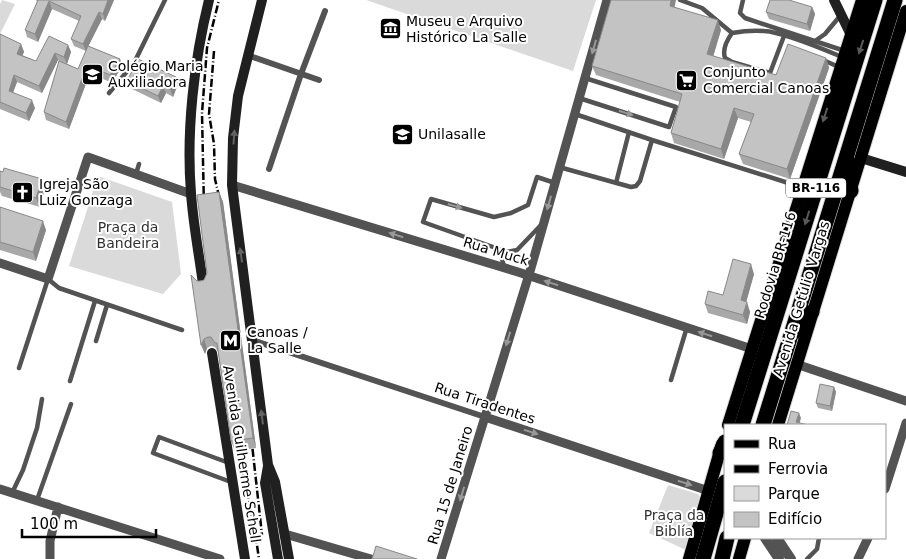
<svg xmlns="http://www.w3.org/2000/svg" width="906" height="559" font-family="'DejaVu Sans',sans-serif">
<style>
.green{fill:#dadada}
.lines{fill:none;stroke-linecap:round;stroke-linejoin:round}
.primary-casing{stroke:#dbdbdb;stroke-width:14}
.motorway-casing{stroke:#dbdbdb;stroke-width:17}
.service{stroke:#535353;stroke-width:4.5}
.pedestrian{stroke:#535353;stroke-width:6}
.minor{stroke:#535353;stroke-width:9}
.tertiary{stroke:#535353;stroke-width:10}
.secondary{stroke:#202020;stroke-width:10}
.primary{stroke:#000;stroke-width:12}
.motorway{stroke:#000;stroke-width:15}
.rail{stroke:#000;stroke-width:2.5;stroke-dasharray:8 2.5 1 2.5;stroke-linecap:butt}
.wall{fill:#a8a8a8}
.shaded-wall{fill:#888}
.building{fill:#c3c3c3;stroke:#888}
.oneway{fill:#989898}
.oneway2{fill:#595959}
.oneway3{fill:#636363}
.labels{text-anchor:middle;stroke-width:4;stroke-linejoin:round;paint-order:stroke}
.shield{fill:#fff;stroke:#4c4c4c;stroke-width:1}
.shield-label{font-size:12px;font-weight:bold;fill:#000}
.poi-label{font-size:14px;fill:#000;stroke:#fff;text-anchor:start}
.park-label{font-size:14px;fill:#313131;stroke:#fff}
.street-label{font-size:14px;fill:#000;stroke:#fff}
</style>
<rect width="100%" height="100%" fill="#fff"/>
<!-- green -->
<path class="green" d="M 2,0 L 15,4 L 0,34 L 0,4 Z
M 366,0 L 596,0 L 573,71 Z
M 98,176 L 172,202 L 181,274 L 163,294 L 69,266 Z
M 668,485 L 698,494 L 701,499 L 686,550 L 649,533 Z"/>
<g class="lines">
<defs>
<path id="primary" d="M 728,425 L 862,0
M 778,425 L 906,11
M 689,559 L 722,444
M 739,559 L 745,538"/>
<path id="motorway" d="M 847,160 L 851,191
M 799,331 L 804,319 L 812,312
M 742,425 L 875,0
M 763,425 L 895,0
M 720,453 L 725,442
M 703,559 L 725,482
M 722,559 L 727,538"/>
</defs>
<!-- primary casing -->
<use href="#primary" class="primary-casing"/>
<!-- motorway casing -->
<use href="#motorway" class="motorway-casing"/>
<!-- service -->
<path class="service" d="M 680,0 L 702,8 L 732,33
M 743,0 L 740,13 L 745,18 L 845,51
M 784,36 L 770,73 L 732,62 L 725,58 C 722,49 727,40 732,33 C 743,31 753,30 764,31 C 783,32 823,49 842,57
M 815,41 L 825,34 L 840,16
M 823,60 L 839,67
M 109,93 L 134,63 L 165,0
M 579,98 L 669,127 L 676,107 L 585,78
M 652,140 L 801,187
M 559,167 L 631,187 L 636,186 L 640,181 L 652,140 L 575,114
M 136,174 L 139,164
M 616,183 L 629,132
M 542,224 L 517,250 L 507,252 L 423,222 L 431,199 L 494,217 L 511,213 L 528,205 L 537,177 L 555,183
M 500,250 L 504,267
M 96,341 L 107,305
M 19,368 L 48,279 L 59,288 L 182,330
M 671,380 L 687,327
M 70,381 L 95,301
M 229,463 L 159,437 L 153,453 L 231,482
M 12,493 L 23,470 L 37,428 L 42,399
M 37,500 L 71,404
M 807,559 L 817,549 L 819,538"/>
<!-- pedestrian -->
<path class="pedestrian" d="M 247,55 L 319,80
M 269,169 L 301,74 L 325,11
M 252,340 L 485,417"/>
<!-- minor -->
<path class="minor" d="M 232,185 L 518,272 L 752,349
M 0,263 L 48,279 L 88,157 L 191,194
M 796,364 L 906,401
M 485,417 L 709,491
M 0,489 L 220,559
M 885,489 L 906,423
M 285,534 L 371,559
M 50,559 L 50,541 L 58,507
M 441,559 L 531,268 L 607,0
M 858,559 L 868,538"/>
<!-- tertiary -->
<path class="tertiary" d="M 765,538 L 779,559
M 777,538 L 791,559"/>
<!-- secondary -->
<path class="secondary" d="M 262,0 L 238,96 L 233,138 L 232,185 L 268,465 L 275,482 L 289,559
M 834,0 L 851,35
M 861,158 L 906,172
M 203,284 C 199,254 193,223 191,193 C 186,132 194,60 209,0
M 212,353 L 245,559
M 268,466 L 265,483 L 278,559"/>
<!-- primary -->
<use href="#primary" class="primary"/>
<!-- motorway -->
<use href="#motorway" class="motorway"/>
<!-- rail -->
<path class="rail" d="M 214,51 L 209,114 L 214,144 L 215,179 L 221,205
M 204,208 L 202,113 L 207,48 L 219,0
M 251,435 L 262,535
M 235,436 L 254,525 L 259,559"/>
</g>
<!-- wall -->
<path class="wall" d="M 36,0 L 114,0 L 105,21 L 102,19 L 88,46 L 120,59 L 122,66 L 112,83 L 90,73 L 69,129 L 46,120 L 44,112 L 59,61 L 58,60 L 42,93 L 17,82 L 13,92 L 35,108 L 29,121 L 0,109 L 0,34 L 21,44 L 24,52 L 22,55 L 36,61 L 68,45 L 71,52 L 67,64 L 61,61 L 78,69 L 86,51 L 74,46 L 71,39 L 79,21 L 52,9 L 38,42 L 27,37 L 25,30 L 37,2 Z
M 675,7 L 721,30 L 713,56 L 776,75 L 826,58 L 829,68 L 790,179 L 743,164 L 739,154 L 751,122 L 738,118 L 724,159 L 674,143 L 671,133 L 680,102 L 596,75 L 592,66 Z
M 812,7 L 815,14 L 810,31 L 769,19 L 766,12 Z
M 176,77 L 178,84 L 173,97 L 166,93 L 161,103 L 130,88 L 127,81 Z
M 0,171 L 45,189 L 40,207 L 2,196 L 0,192 Z
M 219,192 L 223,202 L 256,448 L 235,451 L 231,441 L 218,352 L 215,347 L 211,346 L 207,348 L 205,354 L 197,281 L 200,281 L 204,280 L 207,273 Z
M 0,207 L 46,230 L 36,261 L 0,250 Z
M 754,274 L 746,302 L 750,312 L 747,324 L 708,313 L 705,304 L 723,295 Z
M 834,387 L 836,392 L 832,411 L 818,408 L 816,403 Z"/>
<!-- shaded-wall -->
<path class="shaded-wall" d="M 108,0 L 114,0 L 105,21 L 103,14 Z
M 671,0 L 676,0 L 673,15 L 670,6 Z
M 49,1 L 52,9 L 38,42 L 35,34 Z
M 812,7 L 815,14 L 810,31 L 807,24 Z
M 99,12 L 102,19 L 86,51 L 83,44 Z
M 718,20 L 721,30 L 711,64 L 707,54 Z
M 21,44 L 24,52 L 20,61 L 17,54 Z
M 68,45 L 71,52 L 67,64 L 64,57 Z
M 55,53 L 58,60 L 42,93 L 39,86 Z
M 826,58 L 829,68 L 790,179 L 787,169 Z
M 120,59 L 122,66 L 112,83 L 110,75 Z
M 87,65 L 90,73 L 69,129 L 66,122 Z
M 14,75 L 17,82 L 11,98 L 9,91 Z
M 176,77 L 178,84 L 173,97 L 170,89 Z
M 163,86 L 166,93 L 161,103 L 158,96 Z
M 32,100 L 35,108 L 29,121 L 26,113 Z
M 734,108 L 738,118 L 724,159 L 721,149 Z
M 42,179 L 45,189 L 40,207 L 36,198 Z
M 219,192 L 223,202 L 256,448 L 253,438 Z
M 43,221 L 46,230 L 36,261 L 33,252 Z
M 751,264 L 754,274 L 744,310 L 741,300 Z
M 747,302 L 750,312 L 747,324 L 743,315 Z
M 204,339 L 207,348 L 205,354 L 201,345 Z
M 834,387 L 836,392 L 832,411 L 830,406 Z
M 799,413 L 801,418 L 799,425 L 796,422 Z"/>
<!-- building -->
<path class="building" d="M 38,0 L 108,0 L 103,14 L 99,12 L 83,44 L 71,39 L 81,16 L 49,1 L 35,34 L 25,30 Z
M 611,0 L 671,0 L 670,6 L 718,20 L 707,54 L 776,75 L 788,44 L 826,58 L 787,169 L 739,154 L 754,114 L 734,108 L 721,149 L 671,133 L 682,94 L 592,66 Z
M 770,0 L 789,0 L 812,7 L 807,24 L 766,12 Z
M 0,34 L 21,44 L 17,54 L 36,61 L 49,36 L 68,45 L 64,57 L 55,53 L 39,86 L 14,75 L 9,91 L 32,100 L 26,113 L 0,102 Z
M 88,46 L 120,59 L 110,75 L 87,65 L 66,122 L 44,112 L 59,61 L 78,69 Z
M 138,59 L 176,77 L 170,89 L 163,86 L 158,96 L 127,81 Z
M 4,168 L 42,179 L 36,198 L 0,187 L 0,171 L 3,172 Z
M 219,192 L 253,438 L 231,441 L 217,343 L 215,343 L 211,337 L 208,337 L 204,339 L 201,345 L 191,275 L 197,281 L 200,281 L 204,280 L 207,273 L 197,195 Z
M 0,207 L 43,221 L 33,252 L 0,242 Z
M 733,259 L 751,264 L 741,300 L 747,302 L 743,315 L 705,304 L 708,291 L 723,295 Z
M 820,384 L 834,387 L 830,406 L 816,403 Z
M 791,411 L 799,413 L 796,422 L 808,425 L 787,425 Z
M 376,546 L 417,559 L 372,559 Z"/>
<!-- one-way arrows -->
<defs><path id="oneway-solid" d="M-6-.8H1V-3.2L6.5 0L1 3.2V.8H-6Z" transform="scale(1.25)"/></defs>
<g class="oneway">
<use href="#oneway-solid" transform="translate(594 47) rotate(106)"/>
<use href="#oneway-solid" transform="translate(626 113) rotate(18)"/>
<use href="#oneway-solid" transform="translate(549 203) rotate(106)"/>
<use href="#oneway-solid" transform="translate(455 206) rotate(16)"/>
<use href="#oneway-solid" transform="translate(396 235) rotate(-163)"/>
<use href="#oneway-solid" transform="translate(551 283) rotate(-162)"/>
<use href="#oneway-solid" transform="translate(705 334) rotate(-162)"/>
<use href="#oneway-solid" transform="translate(508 339) rotate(107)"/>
<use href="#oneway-solid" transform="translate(531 432) rotate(18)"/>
<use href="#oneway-solid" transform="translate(685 483) rotate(18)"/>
<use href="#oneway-solid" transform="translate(462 494) rotate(107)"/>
</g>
<g class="oneway2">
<use href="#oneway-solid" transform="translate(861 47) rotate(108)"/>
<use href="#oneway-solid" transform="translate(825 115) rotate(108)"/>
<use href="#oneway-solid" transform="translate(807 218) rotate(107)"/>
</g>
<g class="oneway3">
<use href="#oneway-solid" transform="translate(234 137) rotate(-86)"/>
<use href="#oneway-solid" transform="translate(241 255) rotate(-98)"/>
<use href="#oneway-solid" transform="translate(262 417) rotate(-97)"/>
</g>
<!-- icons -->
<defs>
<symbol id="museum-square" viewBox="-11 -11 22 22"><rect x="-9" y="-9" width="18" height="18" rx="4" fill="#000" stroke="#fff"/><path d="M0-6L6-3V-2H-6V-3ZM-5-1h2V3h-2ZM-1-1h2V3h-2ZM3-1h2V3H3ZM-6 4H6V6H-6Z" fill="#fff"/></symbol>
<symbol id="school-square" viewBox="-11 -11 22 22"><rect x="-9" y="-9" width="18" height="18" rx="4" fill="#000" stroke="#fff"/><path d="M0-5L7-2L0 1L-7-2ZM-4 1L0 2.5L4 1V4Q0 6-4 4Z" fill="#fff"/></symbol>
<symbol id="supermarket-square" viewBox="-11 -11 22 22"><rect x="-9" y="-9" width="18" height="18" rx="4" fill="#000" stroke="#fff"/><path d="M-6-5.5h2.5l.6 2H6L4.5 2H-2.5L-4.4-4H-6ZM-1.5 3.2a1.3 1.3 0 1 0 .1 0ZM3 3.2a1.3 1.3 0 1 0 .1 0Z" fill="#fff"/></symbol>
<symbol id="university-square" viewBox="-11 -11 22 22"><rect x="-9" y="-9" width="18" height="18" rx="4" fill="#000" stroke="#fff"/><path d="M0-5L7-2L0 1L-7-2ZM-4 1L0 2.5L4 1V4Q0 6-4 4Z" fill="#fff"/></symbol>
<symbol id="church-square" viewBox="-11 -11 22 22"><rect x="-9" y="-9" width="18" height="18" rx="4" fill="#000" stroke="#fff"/><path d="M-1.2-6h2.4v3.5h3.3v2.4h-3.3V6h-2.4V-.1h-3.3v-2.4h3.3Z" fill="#fff"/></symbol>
<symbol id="metro-square" viewBox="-11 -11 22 22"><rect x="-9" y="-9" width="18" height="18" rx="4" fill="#000" stroke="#fff"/><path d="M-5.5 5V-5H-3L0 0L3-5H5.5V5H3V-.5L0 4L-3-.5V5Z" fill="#fff"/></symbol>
</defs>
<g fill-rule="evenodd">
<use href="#museum-square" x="378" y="16" width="25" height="25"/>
<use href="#school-square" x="80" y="62" width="25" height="25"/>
<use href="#supermarket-square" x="674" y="68" width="25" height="25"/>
<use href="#university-square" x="390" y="122" width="25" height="25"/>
<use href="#church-square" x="10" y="180" width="25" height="25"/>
<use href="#metro-square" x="218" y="328" width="25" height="25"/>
</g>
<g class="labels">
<!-- shield labels -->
<rect class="shield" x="786" y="178.5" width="60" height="19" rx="4"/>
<g class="shield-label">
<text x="816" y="192">BR-116</text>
</g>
<!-- poi labels -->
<g class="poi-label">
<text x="406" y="26">Museu e Arquivo<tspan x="406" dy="16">Histórico La Salle</tspan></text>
<text x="108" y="71">Colégio Maria<tspan x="108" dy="16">Auxiliadora</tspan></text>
<text x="703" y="77">Conjunto<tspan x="703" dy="16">Comercial Canoas</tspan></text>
<text x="418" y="139">Unilasalle</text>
<text x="39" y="189">Igreja São<tspan x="39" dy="16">Luiz Gonzaga</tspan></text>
<text x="247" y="337">Canoas /<tspan x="247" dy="16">La Salle</tspan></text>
</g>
<!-- park labels -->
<g class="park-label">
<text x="128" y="232">Praça da<tspan x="128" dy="16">Bandeira</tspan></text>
<text x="674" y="520">Praça da<tspan x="674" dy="16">Biblía</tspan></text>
</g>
<!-- street labels -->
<g class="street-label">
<text transform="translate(496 251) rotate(17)" y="5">Rua Muck</text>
<text transform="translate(775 265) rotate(-73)" y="5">Rodovia BR-116</text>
<text transform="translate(801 299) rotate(-73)" y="5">Avenida Getúlio Vargas</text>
<text transform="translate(485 403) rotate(18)" y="5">Rua Tiradentes</text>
<text transform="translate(242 454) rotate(81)" y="5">Avenida Guilherme Schell</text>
<text transform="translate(450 485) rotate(-73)" y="5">Rua 15 de Janeiro</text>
</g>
</g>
<!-- legend -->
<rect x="724" y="424" width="162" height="115" fill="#ffffff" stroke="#999999"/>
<rect x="734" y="440" width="25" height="8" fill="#000000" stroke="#999999"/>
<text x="768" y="449" font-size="15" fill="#000000">Rua</text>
<rect x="734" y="465" width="25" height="8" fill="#000000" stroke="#999999"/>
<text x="768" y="474" font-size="15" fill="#000000">Ferrovia</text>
<rect x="734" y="486" width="25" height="15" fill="#dadada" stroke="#999999"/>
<text x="768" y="499" font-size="15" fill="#000000">Parque</text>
<rect x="734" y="512" width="25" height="15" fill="#c3c3c3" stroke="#999999"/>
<text x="768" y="524" font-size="15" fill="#000000">Edifício</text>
<!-- scale -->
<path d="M22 529v8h134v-8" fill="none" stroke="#000000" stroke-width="2.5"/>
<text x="30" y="529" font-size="15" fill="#000000" stroke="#ffffff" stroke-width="4" paint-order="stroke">100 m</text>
</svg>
